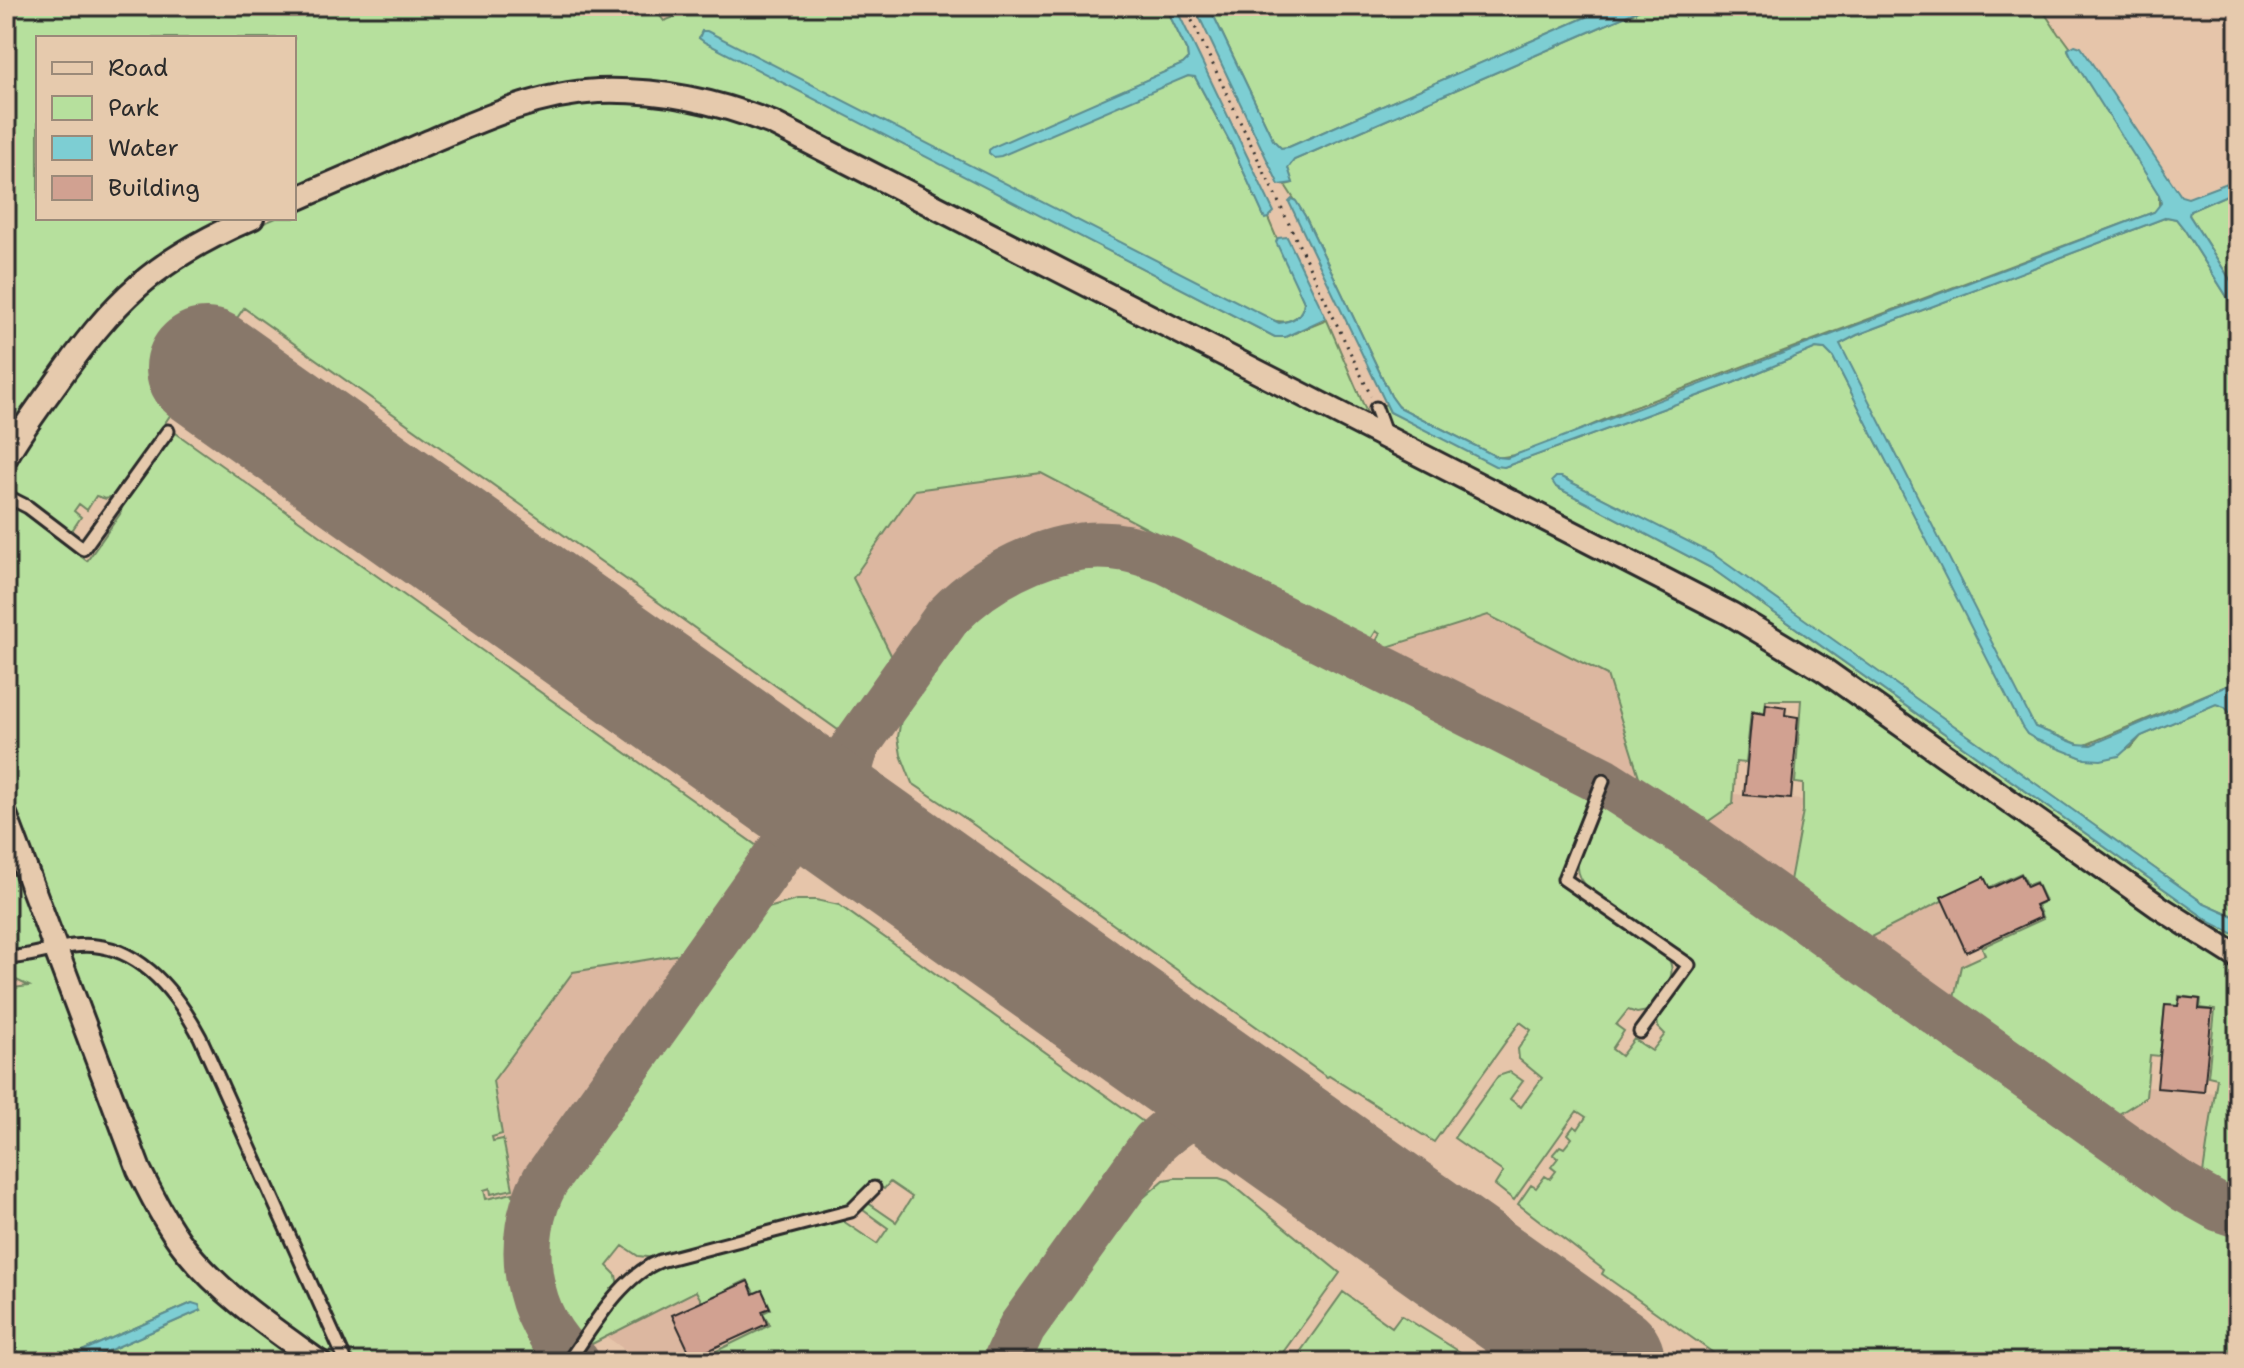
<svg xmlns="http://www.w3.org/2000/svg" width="2244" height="1368" font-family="'Shantell Sans',sans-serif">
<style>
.built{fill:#dcb7a0}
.green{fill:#b6e09d;stroke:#708664;stroke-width:2}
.water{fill:#7dced3;stroke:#5c8d90;stroke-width:2}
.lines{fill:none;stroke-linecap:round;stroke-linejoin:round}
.taxiway{stroke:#88786a;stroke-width:48}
.runway{stroke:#88786a;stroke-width:120}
.building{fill:#d1a191;stroke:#2b2b2b;stroke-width:2}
.service-casing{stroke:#2b2b2b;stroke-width:17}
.minor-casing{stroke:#2b2b2b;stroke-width:28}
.path{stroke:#2b2b2b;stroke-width:3;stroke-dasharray:2 6;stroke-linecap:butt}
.service{stroke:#e6caad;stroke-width:11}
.minor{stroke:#e6caad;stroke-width:22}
</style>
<rect width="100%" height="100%" fill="#e6c5aa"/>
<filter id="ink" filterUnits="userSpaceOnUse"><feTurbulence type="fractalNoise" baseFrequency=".0125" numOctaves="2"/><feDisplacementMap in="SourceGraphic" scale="16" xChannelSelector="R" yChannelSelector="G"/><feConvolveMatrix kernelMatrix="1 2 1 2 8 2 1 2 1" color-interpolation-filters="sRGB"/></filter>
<g filter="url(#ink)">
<!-- built -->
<path class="built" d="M 1042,473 L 1162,536 L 1119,530 L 1082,531 L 1040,538 L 1006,550 L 975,566 L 950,584 L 894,661 L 852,578 L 915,490 Z
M 1488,615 L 1607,675 L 1642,784 L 1381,649 Z
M 1734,794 L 1803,800 L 1789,886 L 1703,825 L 1733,804 Z
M 1942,899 L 1971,962 L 1961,966 L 1953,1003 L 1865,940 Z
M 687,953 L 515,1205 L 493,1082 L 573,972 Z
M 2147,1087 L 2216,1093 L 2202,1180 L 2114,1117 L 2146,1097 Z
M 697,1291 L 702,1302 L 672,1316 L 692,1358 L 706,1352 L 711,1361 L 642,1362 L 607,1337 Z"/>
<!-- green -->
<path class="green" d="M 6,6 L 664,6 L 657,12 L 664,21 L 702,6 L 1165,6 L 1187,51 L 1188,59 L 1183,64 L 989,150 L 1188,76 L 1195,77 L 1232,146 L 1265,218 L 1268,218 L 1304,302 L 1303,311 C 1293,322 1283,324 1269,319 L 702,31 L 699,38 L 1275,337 L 1285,337 L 1327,320 L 1367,413 L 1365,415 L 793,121 L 596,84 L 294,191 L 294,38 L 38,38 L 38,218 L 231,218 L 185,241 L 6,441 Z
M 1209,6 L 1611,6 L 1289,147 L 1281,148 L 1273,140 Z
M 1649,6 L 2040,6 L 2059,35 L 2062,36 L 2070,47 L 2068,50 L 2071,56 L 2152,181 L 2159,195 L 2159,208 L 2154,212 C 1980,277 1806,342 1632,408 C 1603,419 1522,460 1497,457 L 1399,407 L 1391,396 L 1305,216 L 1285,185 L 1293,183 L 1288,168 L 1294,160 Z
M 597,101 L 637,101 L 693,107 L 767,130 L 1708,611 L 1824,681 L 2188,940 L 2238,965 L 2238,1196 L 2202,1180 L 2217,1078 L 2208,1076 L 2215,1010 L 2200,1008 L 2201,999 L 2179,996 L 2178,1006 L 2165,1005 L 2160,1056 L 2150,1055 L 2146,1097 L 2114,1117 L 1953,1003 L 1961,966 L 1985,955 L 1982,947 L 2043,919 L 2037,905 L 2045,901 L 2036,882 L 2028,885 L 2021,873 L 1975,894 L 1971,886 L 1865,940 L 1789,886 L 1803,811 L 1803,784 L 1795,783 L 1801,700 L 1766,700 L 1765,712 L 1751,711 L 1746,763 L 1736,762 L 1733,804 L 1703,825 L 1642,786 L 1607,675 L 1488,615 L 1381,649 L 1374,645 L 1380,634 L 1376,631 L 1368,644 L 1041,473 L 915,490 L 853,578 L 894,661 L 841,732 L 244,308 L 116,494 L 106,499 L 96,496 L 87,510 L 79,504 L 74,511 L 81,517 L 71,532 L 9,487 L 6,479 L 26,442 L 118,317 L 167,273 L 220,242 L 276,218 L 294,218 L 294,210 C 389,170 494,113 597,101 Z
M 2238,190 L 2238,292 L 2189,215 L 2190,211 Z
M 2167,217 L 2176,219 L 2184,229 L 2238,314 L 2238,681 L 2083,746 L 2035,727 L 2030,719 L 1839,344 L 1857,335 Z
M 1816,348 L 1825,349 L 1833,357 L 2027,734 L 2085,759 L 2131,748 L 2141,736 L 2216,704 L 2225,707 L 2238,721 L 2238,918 L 2202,902 L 1713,555 L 1561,477 L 1556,477 L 1556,487 L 1711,568 L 2212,923 L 2238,936 L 2238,945 L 2202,926 L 1824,658 L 1736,605 L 1391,429 L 1381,406 L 1386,404 L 1390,412 L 1504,467 L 1733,383 Z
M 173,431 L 757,846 L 753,859 L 687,953 L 573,972 L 493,1081 L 502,1134 L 492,1137 L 493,1141 L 503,1139 L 513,1189 L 491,1194 L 490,1188 L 484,1190 L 486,1199 L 513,1193 C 517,1212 511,1230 511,1249 C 510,1290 526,1327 546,1362 L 356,1362 L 343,1341 L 190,1010 C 170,982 141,950 106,942 C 91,939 75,943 61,937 L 6,790 L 6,505 L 19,509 L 87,561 L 120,514 L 124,501 Z
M 1109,567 L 1142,573 L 1199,595 L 1590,796 L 1557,882 L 1667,956 C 1681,977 1660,995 1648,1011 L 1637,1013 L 1628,1010 L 1616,1025 L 1624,1031 L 1612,1049 L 1621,1056 L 1634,1039 L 1652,1051 L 1665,1034 L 1658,1027 L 1657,1018 L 1696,963 L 1588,888 C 1582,881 1577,874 1578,864 C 1578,849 1594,814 1603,803 L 1686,854 L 2182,1207 L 2238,1231 L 2238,1362 L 1726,1362 L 1602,1274 L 1604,1270 L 1518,1204 L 1531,1185 L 1536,1188 L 1545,1176 L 1550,1179 L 1556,1171 L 1551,1167 L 1558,1158 L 1553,1154 L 1560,1146 L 1564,1148 L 1572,1138 L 1568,1134 L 1574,1126 L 1578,1129 L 1586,1117 L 1577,1111 L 1514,1200 L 1495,1185 L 1503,1172 L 1454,1138 L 1498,1076 L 1510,1072 L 1523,1081 L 1510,1099 L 1521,1107 L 1542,1078 L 1519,1059 L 1518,1049 L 1531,1030 L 1520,1022 L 1434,1142 L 1329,1076 L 1327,1077 L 960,815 L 912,783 L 901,755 L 898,737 L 903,707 L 978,610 L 1002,592 L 1035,577 L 1057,571 Z
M 6,840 L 44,942 L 38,947 L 6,954 Z
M 797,900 L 816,900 L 839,905 L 1146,1124 L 1007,1321 L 988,1362 L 710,1362 L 708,1355 L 770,1325 L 763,1313 L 771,1309 L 762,1290 L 754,1293 L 747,1280 L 702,1302 L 696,1291 L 584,1348 L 633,1284 L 654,1268 L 840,1219 L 877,1244 L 888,1228 L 863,1210 L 868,1203 L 896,1222 L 912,1197 L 890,1182 L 884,1189 L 872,1181 L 853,1205 L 655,1258 L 638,1256 L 623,1246 L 607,1266 L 616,1275 L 618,1286 L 578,1340 C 542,1292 536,1246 559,1192 L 749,923 L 768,908 Z
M 90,950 C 147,961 169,991 196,1040 L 333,1343 L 335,1349 L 332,1354 L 327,1355 L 232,1286 L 195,1244 L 173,1212 L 147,1166 L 68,955 L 76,951 Z
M 42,958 L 50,960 L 155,1221 L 304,1362 L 83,1362 L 201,1310 L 192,1303 L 57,1362 L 6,1362 L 6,989 L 29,986 L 12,978 L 6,978 L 6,963 Z
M 1175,1178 L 1219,1178 L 1228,1181 L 1340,1273 L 1276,1362 L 1024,1362 L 1036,1338 L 1129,1210 L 1164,1180 Z
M 1343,1292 L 1392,1327 L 1401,1315 L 1476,1362 L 1328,1362 L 1323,1359 L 1321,1362 L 1298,1362 L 1298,1355 Z"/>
<!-- water -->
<path class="water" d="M 1165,6 L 1175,6 L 1274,212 L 1268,218 L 1265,219 L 1232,146 L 1195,77 L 1188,76 L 1001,156 L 994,157 L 989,153 L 989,150 L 993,147 L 1183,64 L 1188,59 L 1187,51 Z
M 1194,6 L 1209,6 L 1273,140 L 1281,148 L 1289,147 L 1611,6 L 1649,6 L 1294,160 L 1288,168 L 1293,183 L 1279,185 Z
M 702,31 L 707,31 L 1279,323 C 1293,321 1302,317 1304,302 L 1276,242 L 1278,238 L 1287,237 L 1326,318 L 1285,337 L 1275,337 L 704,42 L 699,38 Z
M 2075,45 L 2081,47 L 2181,196 L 2188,198 L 2238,179 L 2238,190 L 2190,211 L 2189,215 L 2238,292 L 2238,314 L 2184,229 L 2176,219 L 2167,217 L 1857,335 L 1840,344 L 2035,727 L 2077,744 L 2091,745 L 2238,681 L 2238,722 L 2225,707 L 2216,704 L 2141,736 L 2119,756 L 2101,760 L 2085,759 L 2037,740 L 2027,734 L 2022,727 L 1833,357 L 1825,349 L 1816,348 L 1733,383 L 1504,467 L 1495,466 L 1390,412 L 1289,202 L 1292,199 L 1296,201 L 1305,216 L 1391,396 L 1399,407 L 1497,457 L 1507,458 L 2154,212 L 2161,203 L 2159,195 L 2071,56 L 2068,49 Z
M 1556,477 L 1561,477 L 1713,554 L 2202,902 L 2238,918 L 2238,936 L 2212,923 L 1711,568 L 1556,487 L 1552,481 Z
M 192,1303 L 199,1305 L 201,1310 L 83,1362 L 57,1362 Z"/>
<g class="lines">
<!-- taxiway -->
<path class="taxiway" d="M 856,746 C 840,785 848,813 875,844
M 576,1362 C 524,1319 514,1238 545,1181 L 948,616 C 992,571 1062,536 1126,548 C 1141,551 1154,556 1168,561 L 1603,781 L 1688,835 L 2184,1188 L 2220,1208 L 2238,1214
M 1006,1362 L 1022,1327 L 1155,1142 C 1200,1101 1219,1104 1272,1126"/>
<!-- runway -->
<path class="runway" d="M 206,368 L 1605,1362"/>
</g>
<!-- building -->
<path class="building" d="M 1766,704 L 1786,707 L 1785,715 L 1798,717 L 1791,799 L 1744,795 L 1752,712 L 1765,714 Z
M 2021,874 L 2027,887 L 2036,883 L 2044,901 L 2035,905 L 2041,917 L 1966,952 L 1941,897 L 1984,877 L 1990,889 Z
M 2180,997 L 2200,999 L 2199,1009 L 2212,1010 L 2204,1092 L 2157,1088 L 2165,1005 L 2178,1006 Z
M 748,1281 L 753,1294 L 762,1290 L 770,1308 L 762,1311 L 767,1324 L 692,1358 L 672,1315 Z"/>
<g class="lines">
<defs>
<path id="service" d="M 1376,408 L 1385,433
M 6,496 L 28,507 L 83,549 L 168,431
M 1603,781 L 1564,879 L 1689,965 L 1640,1032
M 6,958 C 29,957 51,949 73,946 C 134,938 175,990 200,1037 L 346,1362
M 568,1362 C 592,1328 621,1276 660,1261 L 851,1211 L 874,1188"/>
<path id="minor" d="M 294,200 C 337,181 380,163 424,144 C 480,120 536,94 598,91 C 660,89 715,101 772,123 L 1731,614 L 1824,670 L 2159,907 L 2238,957
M 6,457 C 20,432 37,409 54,386 C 114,300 154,260 252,218
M 6,817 L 139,1170 C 153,1198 167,1226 186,1250 C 223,1296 272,1328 319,1362"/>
</defs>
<!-- service casing -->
<use href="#service" class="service-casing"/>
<!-- minor casing -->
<use href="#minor" class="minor-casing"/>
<!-- path -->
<path class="path" d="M 1185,6 L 1371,396"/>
<!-- service -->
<use href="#service" class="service"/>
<!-- minor -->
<use href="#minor" class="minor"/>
</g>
</g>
<!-- margin -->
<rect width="2244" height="1368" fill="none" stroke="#e6caad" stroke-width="32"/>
<rect x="16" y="16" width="2212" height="1336" fill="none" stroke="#2b2b2b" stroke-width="3" filter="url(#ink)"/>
<!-- legend -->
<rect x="36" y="36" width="260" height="184" fill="#e6caad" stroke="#9b8a79" stroke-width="2"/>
<rect x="52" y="62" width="40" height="12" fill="#e6caad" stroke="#9b8a79" stroke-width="2"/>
<text x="108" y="76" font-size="24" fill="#2b2b2b">Road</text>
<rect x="52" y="96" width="40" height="24" fill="#b6e09d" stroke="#9b8a79" stroke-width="2"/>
<text x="108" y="116" font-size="24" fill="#2b2b2b">Park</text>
<rect x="52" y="136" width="40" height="24" fill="#7dced3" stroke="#9b8a79" stroke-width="2"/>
<text x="108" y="156" font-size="24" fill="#2b2b2b">Water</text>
<rect x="52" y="176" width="40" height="24" fill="#d1a191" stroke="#9b8a79" stroke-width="2"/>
<text x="108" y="196" font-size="24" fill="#2b2b2b">Building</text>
</svg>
